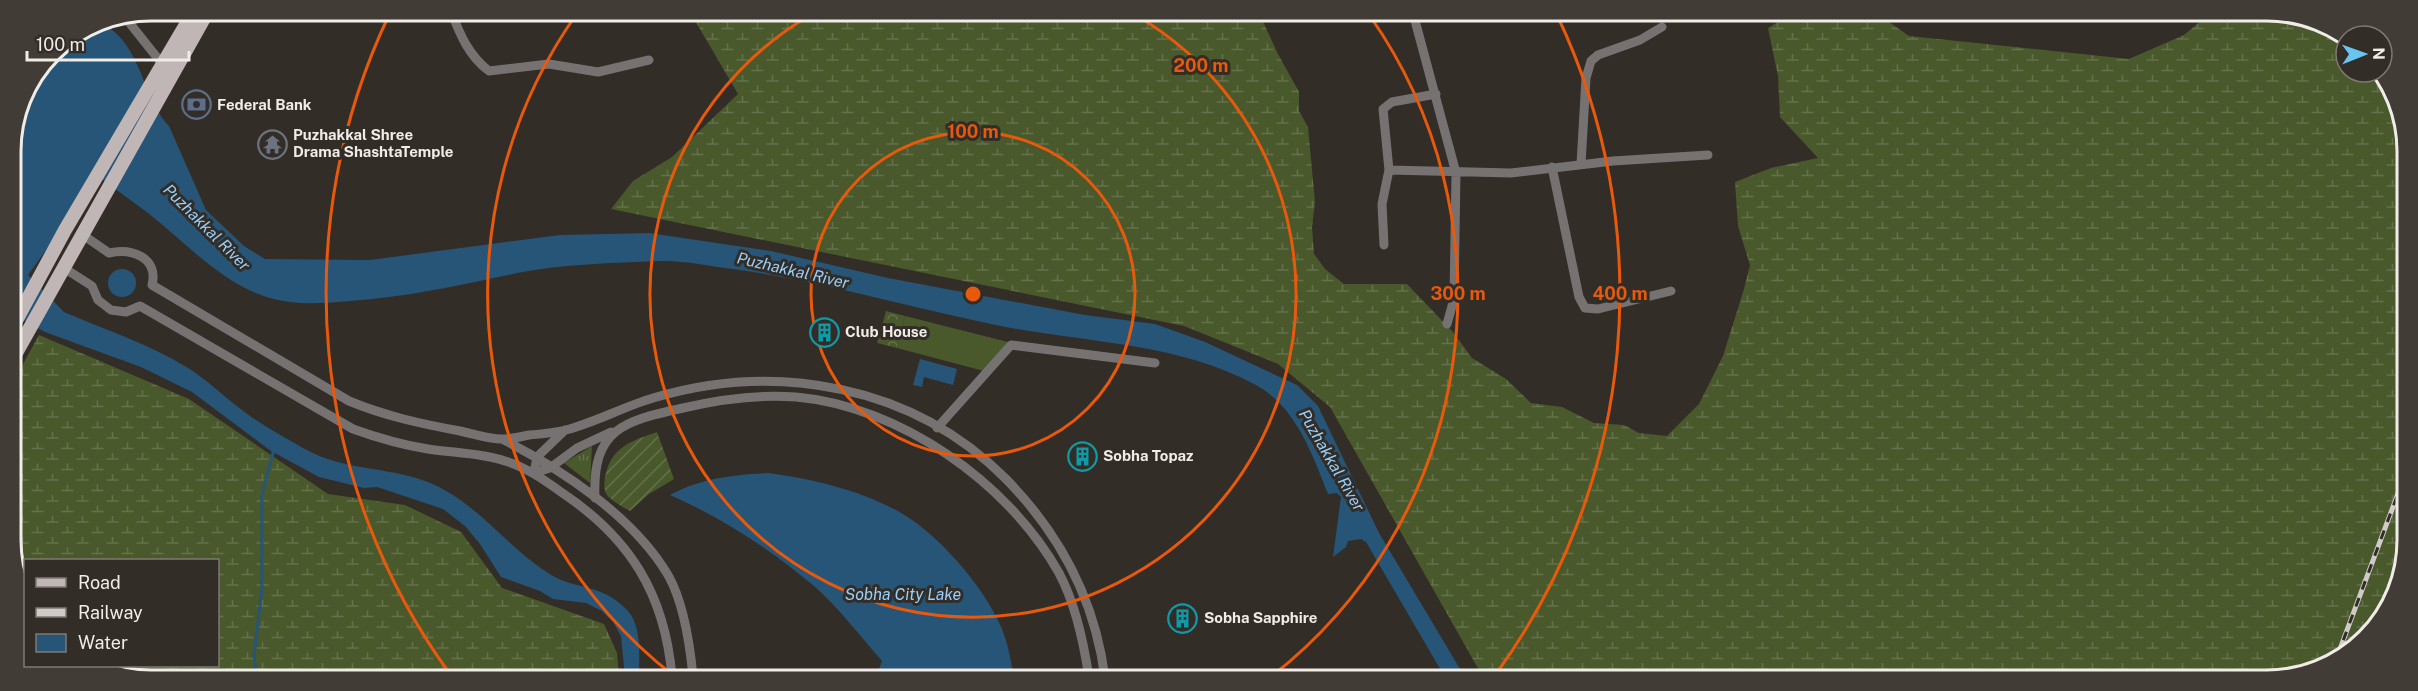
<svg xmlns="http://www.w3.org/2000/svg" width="2418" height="691" font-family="'Public Sans',sans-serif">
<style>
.grass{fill:url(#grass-tufts)}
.wetland{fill:url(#wetland-marsh)}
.park{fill:url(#park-crowns)}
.garden{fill:url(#garden-furrows)}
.pitch{fill:#49592c}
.water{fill:#275577}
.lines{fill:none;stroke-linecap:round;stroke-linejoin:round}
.stream{stroke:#275577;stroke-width:3}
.minor{stroke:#777272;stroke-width:9}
.primary{stroke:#c0b6b5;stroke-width:14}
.rail-casing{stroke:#cfcbc6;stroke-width:5}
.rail{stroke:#332d27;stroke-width:3;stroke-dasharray:9;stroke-linecap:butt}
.ring{fill:none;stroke:#e8590c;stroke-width:3}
.labels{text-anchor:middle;stroke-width:6;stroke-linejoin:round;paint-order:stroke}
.poi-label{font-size:15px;font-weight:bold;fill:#f0ece8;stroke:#332d27;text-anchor:start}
.water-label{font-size:16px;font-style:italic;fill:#98cffb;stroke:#332d27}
.rim{fill:none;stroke:#f0ece8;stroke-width:3}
.centre{fill:#e8590c;stroke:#332d27;stroke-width:3}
.ring-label{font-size:18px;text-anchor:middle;font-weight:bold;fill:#e8590c;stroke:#332d27;stroke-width:6;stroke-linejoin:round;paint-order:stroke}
</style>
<defs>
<pattern id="grass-tufts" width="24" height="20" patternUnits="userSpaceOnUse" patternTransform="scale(1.5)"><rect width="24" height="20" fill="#49592c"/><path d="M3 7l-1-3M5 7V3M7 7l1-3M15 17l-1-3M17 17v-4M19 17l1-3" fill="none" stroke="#64714b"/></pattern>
<pattern id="wetland-marsh" width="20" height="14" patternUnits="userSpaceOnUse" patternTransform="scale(1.5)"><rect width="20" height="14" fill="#49592c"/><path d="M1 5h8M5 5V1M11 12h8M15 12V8" fill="none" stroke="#64714b"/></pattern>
<pattern id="park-crowns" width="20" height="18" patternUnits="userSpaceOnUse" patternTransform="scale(1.5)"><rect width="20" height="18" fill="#49592c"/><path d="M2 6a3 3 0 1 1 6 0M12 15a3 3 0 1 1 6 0" fill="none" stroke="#64714b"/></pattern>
<pattern id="garden-furrows" width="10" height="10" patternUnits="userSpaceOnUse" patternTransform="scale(1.5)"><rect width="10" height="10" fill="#49592c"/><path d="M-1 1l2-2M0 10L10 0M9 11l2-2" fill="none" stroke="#64714b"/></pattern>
</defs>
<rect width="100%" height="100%" fill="#332d27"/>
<!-- grass -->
<path class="grass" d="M 592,446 L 590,483 L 564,463 Z"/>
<!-- wetland -->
<path class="wetland" d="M 690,12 L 1259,13 L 1278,54 L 1299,92 L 1299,111 L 1308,127 L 1315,202 L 1312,227 L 1314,254 L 1325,269 L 1344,284 L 1407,284 L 1453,332 L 1472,358 L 1506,379 L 1531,403 L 1562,407 L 1594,423 L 1624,425 L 1639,433 L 1667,436 L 1699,404 L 1723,356 L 1744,289 L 1750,265 L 1738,226 L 1735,182 L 1771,168 L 1818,158 L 1780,117 L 1778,76 L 1768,28 L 1791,14 L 1878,14 L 1909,36 L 2129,59 L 2184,35 L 2208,15 L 2303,15 L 2346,40 L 2346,72 L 2377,72 L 2405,124 L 2403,576 L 2353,651 L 2276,680 L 1484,679 L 1330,407 L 1278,364 L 1184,326 L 611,209 L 633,181 L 672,157 L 738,94 Z
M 39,335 L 189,399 L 328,494 L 405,505 L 461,532 L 502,588 L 604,624 L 617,653 L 619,677 L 115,676 L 98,666 L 218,666 L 218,560 L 26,560 L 25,592 L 13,567 L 12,384 Z"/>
<!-- park -->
<path class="park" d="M 886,311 L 905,316 L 897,348 L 877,343 Z"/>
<!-- garden -->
<path class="garden" d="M 657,432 L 674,479 L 649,494 L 630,511 C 623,507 615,503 610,498 C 603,493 604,485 605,477 C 611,447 631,441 657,432 Z"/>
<!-- pitch -->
<path class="pitch" d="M 905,316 L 1008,342 L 984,371 L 897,348 Z"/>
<!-- water -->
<path class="water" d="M 97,22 C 141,37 141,97 169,126 L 206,210 L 244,246 L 265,259 L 370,260 L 560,235 L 649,233 L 771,251 L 888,278 L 1085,315 L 1155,324 L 1205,342 L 1297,385 L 1318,406 L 1379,533 L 1466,679 L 1446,679 L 1366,542 L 1361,539 L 1348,541 L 1346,547 L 1333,557 L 1341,497 L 1337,493 L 1328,494 C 1312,453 1295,405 1254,384 C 1173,341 1079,343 991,324 C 905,306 820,281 733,269 C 709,266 683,260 659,261 C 612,263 563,264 517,273 C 461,285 408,297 350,301 C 328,303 305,305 283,301 C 229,292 189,245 148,213 C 132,201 115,189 99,177 L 28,275 L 64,312 C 105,330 150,344 188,368 C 206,379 221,394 238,407 C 255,421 287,439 307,450 C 342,470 388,467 425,481 C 476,500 503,544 548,573 C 575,591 601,582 628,611 C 642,627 639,657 639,677 L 625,677 L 621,636 L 613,622 L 602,611 L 586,603 L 553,599 L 540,591 L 501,577 L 480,544 L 465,526 L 443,509 L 377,487 L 364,488 L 319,477 L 271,451 L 192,392 L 141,367 L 45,332 L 12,314 L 11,142 L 21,97 L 52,51 Z
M108 283a14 14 0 1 1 28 0a14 14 0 1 1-28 0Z
M 920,359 L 957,369 L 953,385 L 924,377 L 922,387 L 913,385 Z
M 768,473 C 812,479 856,489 896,510 C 935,530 985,587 1002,629 C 1008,644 1011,661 1014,678 L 876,677 L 882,661 C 860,636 839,608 814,586 C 770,549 722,518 670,495 C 701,478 733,475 768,473 Z"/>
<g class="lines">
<!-- stream -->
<path class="stream" d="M 256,676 L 254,655 L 262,589 L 262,495 L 274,449"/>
<!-- minor -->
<path class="minor" d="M 451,11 C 460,35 469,56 489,71 L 549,64 L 598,72 L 649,60
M 1413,13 L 1456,173 L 1454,299 L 1447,324
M 124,16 L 163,65
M 1581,164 L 1586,78 L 1591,61 L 1598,55 L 1640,40 L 1662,27
M 1552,167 L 1579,297 L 1585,308 L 1598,309 L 1671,291
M 1389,170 L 1511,173 L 1613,161 L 1708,155
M 83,235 L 109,253 C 131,248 159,257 152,285 L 349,401 C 385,416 422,424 460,431 C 474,434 488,439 502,439 C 510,439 520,437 529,435 C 541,434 554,433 566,430 C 596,422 623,407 653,398 C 776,361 913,385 1006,479 C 1061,535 1095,600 1105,678
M 1384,245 L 1382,204 L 1389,170 L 1383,109 L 1392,102 L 1436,94
M 64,268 L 92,286 L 98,300 L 111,310 L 126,312 L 140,306 L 353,429 C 378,438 402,445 428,449 C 454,453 481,453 505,461 C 526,467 544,480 561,492 C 630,538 665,594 672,677
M 937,428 L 1011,345 L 1155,363
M 565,430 L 537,457 L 534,473 L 550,468 L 577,448 L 611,432
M 502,439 C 561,469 633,516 668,575 C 684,603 690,645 693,677
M 595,498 C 592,429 623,421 683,408 C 721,399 757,394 796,397 C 899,406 1008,482 1059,573 C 1075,603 1084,644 1089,678"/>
<!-- primary -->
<path class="primary" d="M 12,328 L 65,230 L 194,11
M 12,360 L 208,11"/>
<defs>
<path id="rail" d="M 2337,657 L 2403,480"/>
</defs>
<!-- rail casing -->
<use href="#rail" class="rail-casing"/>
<!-- rail -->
<use href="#rail" class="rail"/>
</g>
<!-- distance rings -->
<g class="ring">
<circle cx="973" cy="294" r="162"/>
<path d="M1132 13A323 323 0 1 1 814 13"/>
<path d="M674 676A485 485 0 0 1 578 12M1370 16A485 485 0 0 1 1272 676"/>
<path d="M450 674A647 647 0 0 1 389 15M1557 15A647 647 0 0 1 1496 674"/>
</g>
<!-- icons -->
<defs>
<symbol id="bank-ring" viewBox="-11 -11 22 22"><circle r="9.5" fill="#332d27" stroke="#5c6f8a" stroke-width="1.5"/><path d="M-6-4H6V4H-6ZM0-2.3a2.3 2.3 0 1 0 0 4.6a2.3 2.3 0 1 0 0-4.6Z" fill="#5c6f8a"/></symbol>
<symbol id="temple-ring" viewBox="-11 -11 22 22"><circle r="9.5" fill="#332d27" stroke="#6b7280" stroke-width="1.5"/><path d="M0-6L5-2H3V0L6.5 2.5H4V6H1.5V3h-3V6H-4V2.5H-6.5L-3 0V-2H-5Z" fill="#6b7280"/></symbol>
<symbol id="building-ring" viewBox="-11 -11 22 22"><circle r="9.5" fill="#332d27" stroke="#0f9aa8" stroke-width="1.5"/><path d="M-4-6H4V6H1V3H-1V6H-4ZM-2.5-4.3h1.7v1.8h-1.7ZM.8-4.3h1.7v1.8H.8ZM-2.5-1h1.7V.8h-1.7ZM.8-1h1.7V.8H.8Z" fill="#0f9aa8"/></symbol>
</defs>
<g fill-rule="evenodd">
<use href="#bank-ring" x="180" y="88" width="33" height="33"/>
<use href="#temple-ring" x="256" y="128" width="33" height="33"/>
<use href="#building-ring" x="808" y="316" width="33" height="33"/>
<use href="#building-ring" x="1066" y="440" width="33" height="33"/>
<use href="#building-ring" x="1166" y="602" width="33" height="33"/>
</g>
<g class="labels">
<!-- poi labels -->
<g class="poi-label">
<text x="217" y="110">Federal Bank</text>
<text x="293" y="140">Puzhakkal Shree<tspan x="293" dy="17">Drama ShashtaTemple</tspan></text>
<text x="845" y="337">Club House</text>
<text x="1103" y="461">Sobha Topaz</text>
<text x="1204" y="623">Sobha Sapphire</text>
</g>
<!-- water labels -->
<g class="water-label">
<text transform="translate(207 227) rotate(45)" y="6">Puzhakkal River</text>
<text transform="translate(793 270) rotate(13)" y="6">Puzhakkal River</text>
<text transform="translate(1332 460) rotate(60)" y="6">Puzhakkal River</text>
<text x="903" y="600">Sobha City Lake</text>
</g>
</g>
<!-- crop -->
<path d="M0 0H2418V691H0ZM151 21H2267A130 130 0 0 1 2397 151V540A130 130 0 0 1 2267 670H151A130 130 0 0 1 21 540V151A130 130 0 0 1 151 21Z" fill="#423c36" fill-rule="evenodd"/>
<path class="rim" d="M151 21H2267A130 130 0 0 1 2397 151V540A130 130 0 0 1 2267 670H151A130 130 0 0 1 21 540V151A130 130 0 0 1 151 21Z"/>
<circle cx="973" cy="294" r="9" class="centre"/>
<g class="ring-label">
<text x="1201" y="72">200 m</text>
<text x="973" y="138">100 m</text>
<text x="1458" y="300">300 m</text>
<text x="1620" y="300">400 m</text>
</g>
<!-- legend -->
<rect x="24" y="559" width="195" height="108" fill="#332d27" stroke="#7f7974" stroke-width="1.5"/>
<rect x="36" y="578" width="30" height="9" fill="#c0b6b5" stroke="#7f7974" stroke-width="1.5"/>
<text x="78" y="589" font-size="18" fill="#f0ece8">Road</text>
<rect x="36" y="608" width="30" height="9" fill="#cfcbc6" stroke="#7f7974" stroke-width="1.5"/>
<text x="78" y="619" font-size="18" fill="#f0ece8">Railway</text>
<rect x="36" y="634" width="30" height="18" fill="#275577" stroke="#7f7974" stroke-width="1.5"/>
<text x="78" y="649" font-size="18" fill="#f0ece8">Water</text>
<!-- north arrow -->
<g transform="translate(2364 54) rotate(89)"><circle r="28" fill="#332d27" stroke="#7f7974" stroke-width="1.5"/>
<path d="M0-4.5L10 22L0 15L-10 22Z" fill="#68c4f0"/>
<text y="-9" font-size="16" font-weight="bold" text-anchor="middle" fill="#f0ece8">N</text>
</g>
<!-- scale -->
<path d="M27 51v9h162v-9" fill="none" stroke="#f0ece8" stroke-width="3"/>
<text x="36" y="51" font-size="18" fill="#f0ece8" stroke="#332d27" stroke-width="4.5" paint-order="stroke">100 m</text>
</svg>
